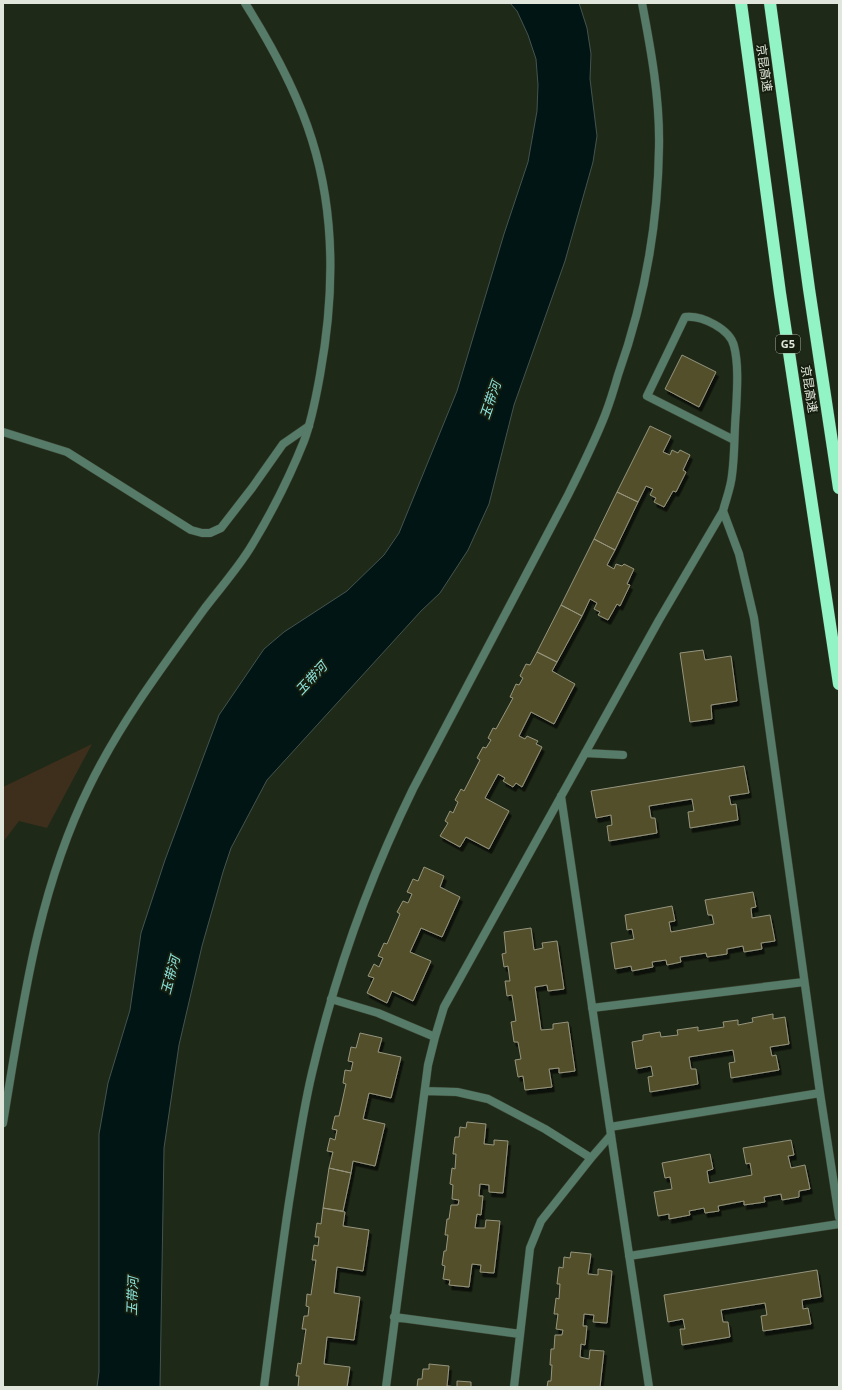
<svg xmlns="http://www.w3.org/2000/svg" width="842" height="1390" font-family="'Open Sans','Noto Sans SC',sans-serif">
<style>
.green{fill:#3d2f1c}
.water{fill:#001514;stroke:#435450}
.building{fill:#524f2b;stroke:#96957e;filter:url(#shadow)}
.lines{fill:none;stroke-linecap:round;stroke-linejoin:round}
.service-casing{stroke:#3a4333;stroke-width:9}
.minor-casing{stroke:#3a4333;stroke-width:9}
.tertiary-casing{stroke:#3a4333;stroke-width:9}
.motorway-casing{stroke:#3a4333;stroke-width:13}
.service{stroke:#567b68;stroke-width:8}
.minor{stroke:#567b68;stroke-width:8}
.tertiary{stroke:#567b68;stroke-width:8}
.motorway{stroke:#92f4c5;stroke-width:12}
.labels{text-anchor:middle;stroke-width:4;stroke-linejoin:round;paint-order:stroke}
.shield{fill:#161f0f;stroke:#a3aa9e;stroke-width:1}
.shield-label{font-size:11px;font-weight:bold;fill:#e0e6db}
.street-label{font-size:12px;fill:#e0e6db;stroke:#161f0f}
.water-label{font-size:13px;font-style:italic;fill:#8ee5df;stroke:#161f0f}
</style>
<defs>
<filter id="shadow"><feDropShadow dx="2.5" dy="4.5" stdDeviation="0" flood-color="#0009"/></filter>
</defs>
<rect width="100%" height="100%" fill="#1f2918"/>
<!-- green -->
<path class="green" d="M 92,744 L 47,828 L 19,821 L 3,842 L 3,787 Z"/>
<!-- water -->
<path class="water" d="M 510,3 L 579,3 L 587,28 L 591,54 L 590,79 L 597,136 L 593,162 L 565,261 L 514,405 L 489,504 L 468,550 L 440,593 L 421,611 L 267,780 L 231,848 L 223,872 L 202,946 L 179,1045 L 164,1148 L 160,1387 L 97,1387 L 99,1372 L 99,1134 L 108,1083 L 130,1010 L 141,933 L 165,860 L 219,715 L 264,649 L 284,632 L 347,591 L 384,555 L 399,533 L 457,391 L 504,234 L 528,162 L 537,111 L 538,85 L 536,59 L 528,35 L 517,11 Z"/>
<!-- building -->
<path class="building" d="M 682,355 L 716,372 L 699,407 L 665,389 Z
M 650,426 L 671,436 L 663,452 L 670,455 L 672,450 L 678,453 L 680,450 L 690,455 L 683,470 L 686,472 L 676,492 L 673,491 L 664,507 L 654,502 L 656,498 L 650,495 L 653,489 L 646,486 L 638,502 L 617,492 Z
M 617,492 L 638,502 L 615,550 L 594,539 Z
M 594,539 L 615,550 L 607,565 L 614,569 L 616,564 L 622,566 L 624,564 L 634,569 L 627,584 L 630,585 L 620,606 L 617,604 L 608,620 L 598,615 L 600,612 L 594,609 L 597,603 L 590,599 L 582,616 L 561,605 Z
M 561,605 L 582,616 L 557,662 L 537,652 Z
M 703,650 L 705,660 L 731,656 L 737,701 L 711,705 L 712,719 L 690,722 L 680,653 Z
M 537,652 L 557,662 L 552,671 L 575,684 L 554,724 L 531,712 L 519,736 L 525,739 L 527,736 L 538,741 L 536,744 L 542,747 L 522,787 L 516,783 L 513,787 L 503,781 L 505,778 L 498,774 L 485,798 L 509,811 L 489,849 L 466,837 L 460,847 L 440,836 L 448,823 L 445,821 L 450,811 L 453,813 L 458,802 L 455,800 L 461,789 L 464,791 L 480,760 L 477,758 L 483,747 L 486,748 L 491,740 L 488,738 L 493,728 L 496,729 L 513,698 L 510,697 L 516,684 L 519,685 L 523,678 L 520,676 L 526,664 L 530,665 Z
M 744,766 L 749,793 L 729,796 L 731,805 L 736,804 L 738,820 L 690,828 L 688,812 L 694,811 L 692,799 L 649,806 L 651,818 L 655,818 L 657,833 L 609,841 L 607,826 L 612,825 L 611,815 L 596,818 L 591,791 Z
M 424,867 L 444,876 L 440,887 L 460,897 L 442,937 L 421,928 L 410,952 L 431,961 L 413,1001 L 392,991 L 387,1003 L 367,993 L 374,978 L 368,976 L 374,964 L 379,967 L 383,958 L 378,956 L 384,943 L 387,944 L 400,914 L 397,912 L 403,901 L 408,903 L 412,894 L 407,892 L 413,879 L 418,881 Z
M 753,892 L 756,907 L 751,908 L 752,918 L 770,915 L 775,941 L 761,943 L 762,949 L 744,952 L 743,946 L 727,949 L 727,954 L 707,957 L 706,953 L 680,957 L 681,962 L 667,965 L 666,960 L 652,962 L 653,967 L 632,971 L 631,966 L 615,969 L 611,943 L 634,939 L 632,929 L 627,930 L 625,915 L 672,906 L 675,921 L 669,922 L 671,932 L 714,924 L 712,915 L 708,915 L 705,900 Z
M 531,928 L 534,950 L 543,948 L 542,943 L 557,941 L 564,989 L 548,991 L 547,985 L 535,987 L 541,1030 L 553,1029 L 553,1024 L 568,1022 L 575,1071 L 559,1073 L 559,1068 L 549,1069 L 552,1087 L 525,1090 L 523,1076 L 518,1077 L 515,1060 L 521,1059 L 518,1042 L 514,1042 L 511,1022 L 516,1021 L 512,995 L 507,996 L 505,981 L 510,981 L 508,966 L 504,967 L 502,954 L 506,953 L 504,932 Z
M 773,1014 L 773,1019 L 785,1017 L 789,1044 L 770,1047 L 772,1056 L 776,1055 L 779,1070 L 731,1078 L 729,1063 L 735,1062 L 733,1050 L 689,1057 L 691,1069 L 696,1069 L 698,1084 L 650,1092 L 648,1077 L 653,1076 L 651,1066 L 636,1069 L 632,1042 L 643,1040 L 643,1035 L 660,1032 L 661,1037 L 678,1035 L 677,1030 L 698,1027 L 698,1031 L 724,1027 L 723,1022 L 738,1020 L 738,1025 L 753,1022 L 752,1018 Z
M 360,1033 L 382,1038 L 378,1052 L 401,1057 L 391,1098 L 369,1093 L 363,1119 L 385,1124 L 375,1166 L 353,1161 L 351,1173 L 329,1168 L 333,1152 L 327,1151 L 330,1138 L 335,1140 L 337,1130 L 332,1129 L 335,1116 L 339,1116 L 346,1084 L 343,1083 L 345,1070 L 351,1071 L 353,1062 L 348,1061 L 351,1047 L 356,1048 Z
M 467,1122 L 486,1124 L 484,1144 L 494,1145 L 494,1140 L 508,1141 L 503,1193 L 489,1192 L 489,1185 L 480,1184 L 479,1196 L 483,1196 L 481,1215 L 477,1214 L 475,1228 L 485,1228 L 486,1220 L 500,1221 L 494,1273 L 480,1272 L 481,1265 L 472,1264 L 469,1287 L 449,1285 L 450,1280 L 443,1279 L 445,1266 L 442,1265 L 444,1251 L 446,1251 L 448,1235 L 445,1235 L 447,1219 L 449,1219 L 451,1205 L 458,1205 L 459,1200 L 452,1199 L 453,1185 L 450,1184 L 452,1168 L 455,1169 L 456,1154 L 453,1154 L 455,1137 L 459,1137 L 460,1127 L 466,1128 Z
M 791,1140 L 794,1155 L 788,1156 L 791,1168 L 805,1165 L 810,1189 L 799,1191 L 799,1197 L 782,1200 L 781,1194 L 764,1197 L 765,1202 L 744,1205 L 744,1201 L 718,1206 L 719,1211 L 705,1213 L 704,1208 L 689,1211 L 690,1215 L 669,1219 L 669,1214 L 658,1216 L 654,1192 L 672,1189 L 670,1177 L 665,1178 L 662,1163 L 710,1154 L 713,1169 L 707,1171 L 709,1183 L 752,1175 L 750,1163 L 746,1164 L 743,1148 Z
M 329,1168 L 351,1173 L 343,1211 L 323,1208 Z
M 323,1208 L 345,1212 L 343,1226 L 369,1230 L 363,1271 L 337,1267 L 334,1293 L 360,1297 L 354,1340 L 327,1337 L 324,1364 L 350,1367 L 347,1387 L 298,1387 L 299,1376 L 296,1376 L 298,1363 L 301,1364 L 306,1329 L 302,1329 L 304,1316 L 308,1316 L 309,1307 L 306,1306 L 307,1294 L 311,1295 L 316,1260 L 312,1260 L 314,1245 L 318,1246 L 319,1237 L 315,1237 L 317,1223 L 321,1224 Z
M 571,1252 L 591,1254 L 588,1274 L 598,1275 L 598,1269 L 612,1271 L 607,1323 L 593,1322 L 594,1315 L 584,1314 L 583,1326 L 587,1326 L 585,1345 L 581,1344 L 580,1357 L 589,1359 L 590,1350 L 604,1351 L 600,1387 L 547,1387 L 548,1381 L 551,1381 L 552,1365 L 550,1365 L 551,1349 L 554,1349 L 555,1335 L 562,1335 L 563,1330 L 556,1329 L 558,1314 L 554,1314 L 556,1298 L 559,1299 L 560,1284 L 557,1284 L 559,1267 L 563,1268 L 564,1257 L 570,1258 Z
M 817,1270 L 821,1297 L 802,1300 L 803,1309 L 808,1308 L 811,1324 L 763,1331 L 761,1316 L 767,1315 L 765,1303 L 721,1310 L 723,1322 L 728,1322 L 730,1337 L 682,1345 L 680,1329 L 685,1329 L 683,1319 L 668,1322 L 664,1295 Z
M 429,1364 L 449,1366 L 447,1386 L 457,1387 L 457,1381 L 471,1382 L 471,1387 L 417,1387 L 418,1379 L 422,1379 L 423,1369 L 429,1369 Z"/>
<g class="lines">
<defs>
<path id="service" d="M 723,511 L 739,554 L 754,618 L 820,1093 L 839,1217
M 585,753 L 623,755
M 561,796 L 611,1135 L 649,1387
M 331,999 L 378,1013 L 435,1037
M 592,1008 L 804,982
M 425,1091 L 457,1092 L 488,1099 L 545,1129 L 591,1158
M 610,1127 L 820,1093
M 629,1256 L 839,1224
M 394,1317 L 520,1334
M 386,1387 L 428,1065 L 435,1037 L 444,1007 L 659,620 L 723,511 C 726,499 731,487 732,475 C 735,454 734,432 736,411 C 737,391 739,365 734,346 C 730,329 702,315 685,317 L 647,396 L 734,440
M 514,1387 L 530,1248 L 541,1221 L 591,1158 L 611,1135"/>
<path id="minor" d="M 3,432 L 67,452 L 191,530 L 202,533 L 210,533 L 221,528 L 252,488 L 283,444 L 309,426"/>
<path id="tertiary" d="M 3,1123 C 22,1010 37,892 89,787 C 120,723 163,666 205,608 C 221,587 239,567 252,545 C 272,512 290,476 304,441 C 312,420 316,397 320,375 C 334,298 336,216 312,140 C 297,91 272,46 245,3
M 264,1387 C 272,1325 280,1263 289,1202 C 296,1159 302,1115 312,1073 C 335,974 369,879 413,789 L 568,495 C 581,469 594,443 605,415 C 610,402 614,389 618,375 C 644,302 658,225 659,147 C 660,99 651,50 642,3"/>
<path id="motorway" d="M 741,3 L 780,293 L 839,684
M 770,3 L 809,289 L 839,488"/>
</defs>
<!-- service casing -->
<use href="#service" class="service-casing"/>
<!-- minor casing -->
<use href="#minor" class="minor-casing"/>
<!-- tertiary casing -->
<use href="#tertiary" class="tertiary-casing"/>
<!-- motorway casing -->
<use href="#motorway" class="motorway-casing"/>
<!-- service -->
<use href="#service" class="service"/>
<!-- minor -->
<use href="#minor" class="minor"/>
<!-- tertiary -->
<use href="#tertiary" class="tertiary"/>
<!-- motorway -->
<use href="#motorway" class="motorway"/>
</g>
<g class="labels">
<!-- shield labels -->
<rect class="shield" x="776" y="335" width="24" height="18" rx="3"/>
<g class="shield-label">
<text x="788" y="348">G5</text>
</g>
<!-- street labels -->
<g class="street-label">
<text transform="translate(764 68) rotate(82)" y="4">京昆高速</text>
<text transform="translate(809 389) rotate(81)" y="4">京昆高速</text>
</g>
<!-- water labels -->
<g class="water-label">
<text transform="translate(490 400) rotate(-71)" y="5">玉带河</text>
<text transform="translate(311 678) rotate(-47)" y="5">玉带河</text>
<text transform="translate(170 975) rotate(-75)" y="5">玉带河</text>
<text transform="translate(132 1296) rotate(-88)" y="5">玉带河</text>
</g>
</g>
<!-- border -->
<rect width="842" height="1390" fill="none" stroke="#e0e6db" stroke-width="8"/>
</svg>
